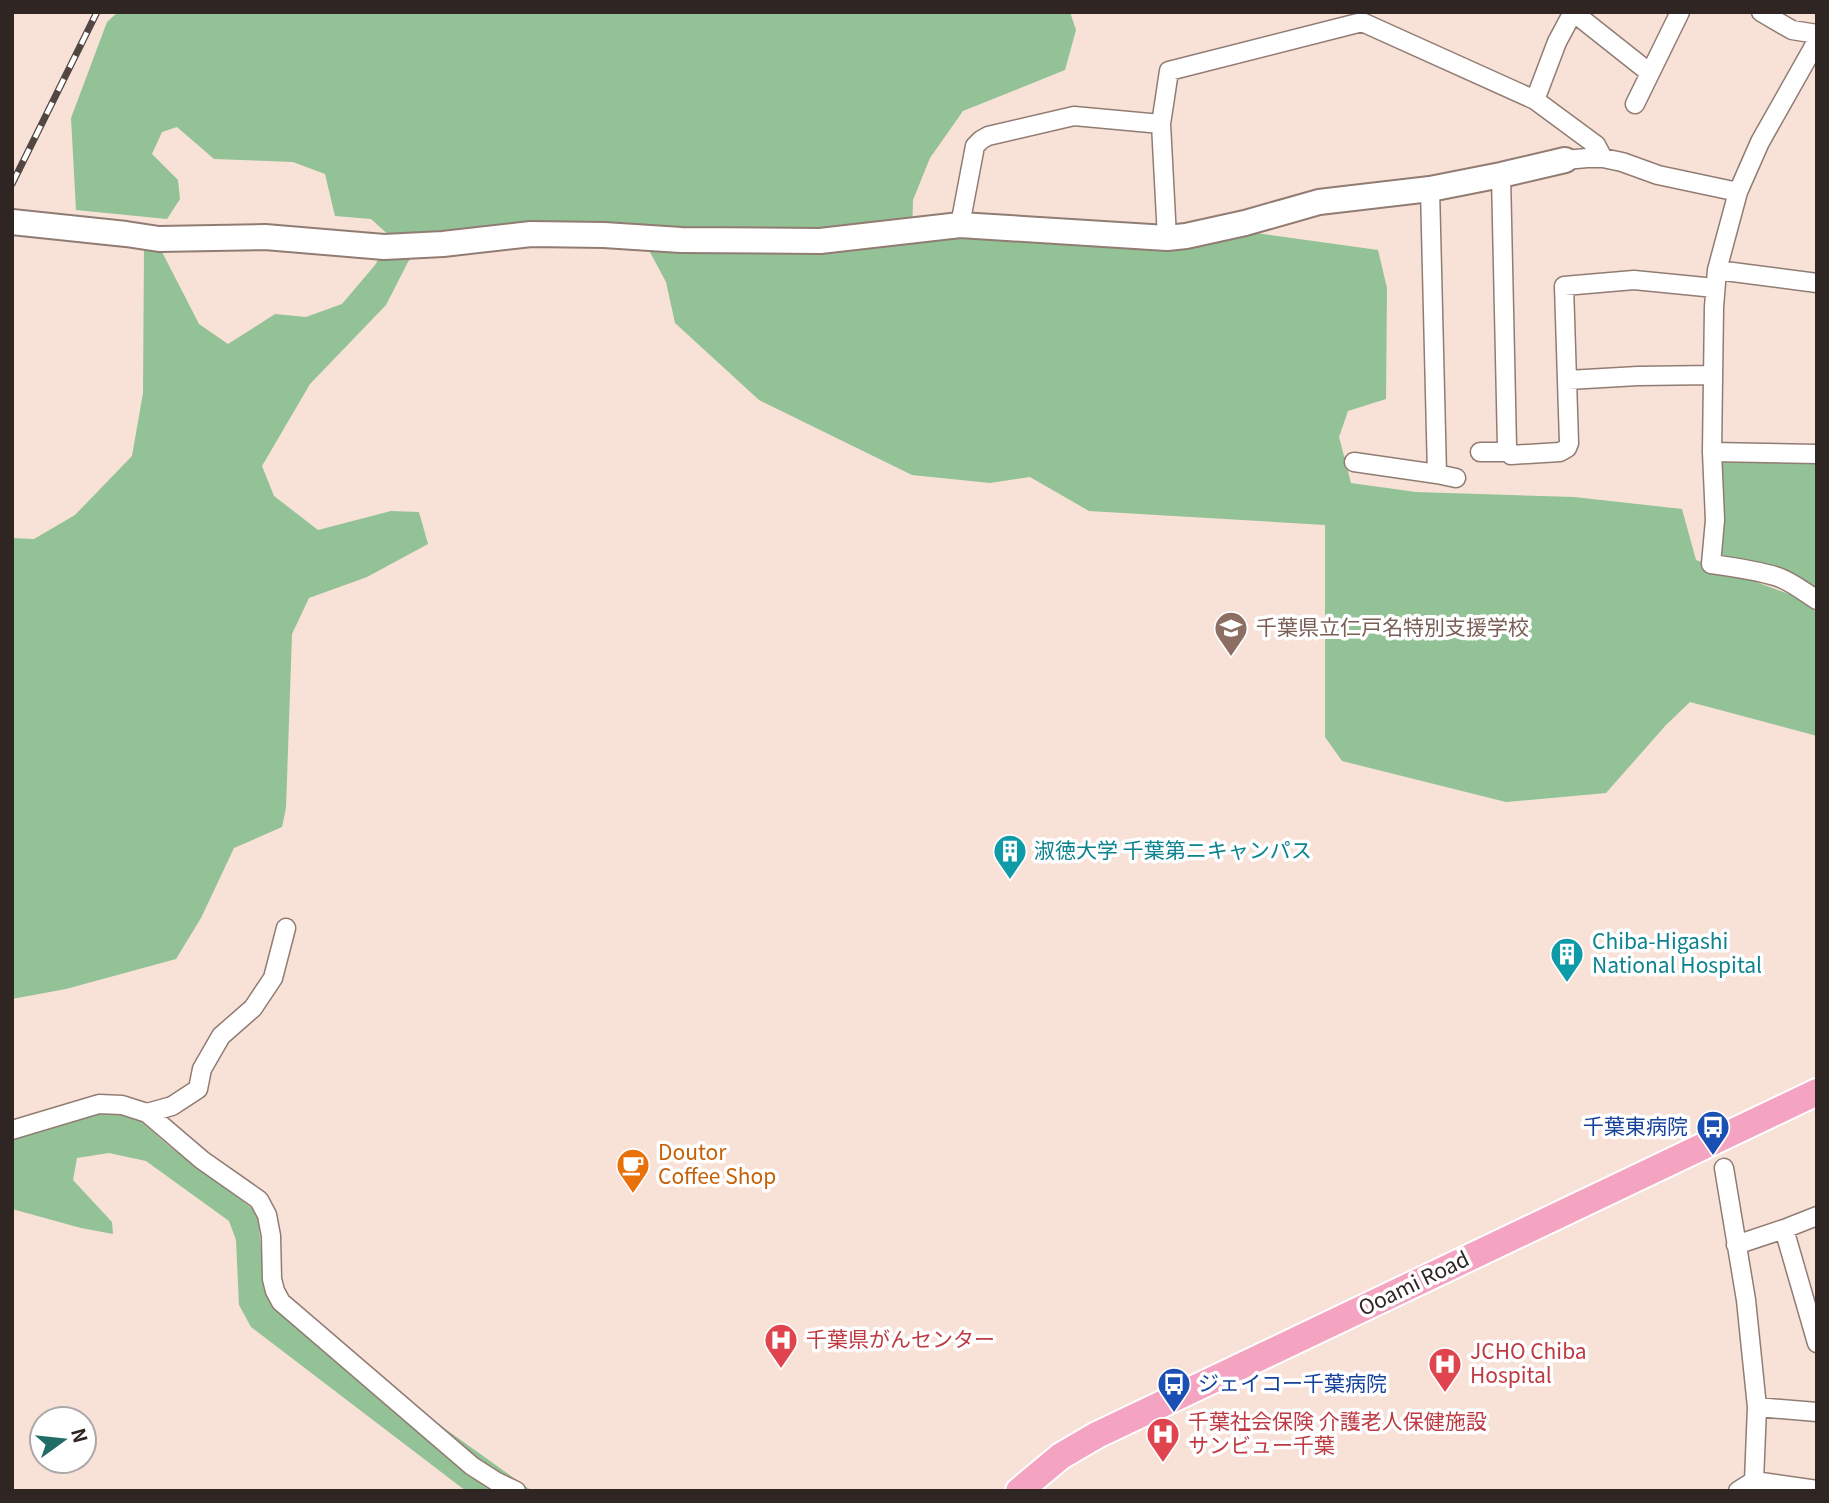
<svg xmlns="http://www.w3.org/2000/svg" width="1829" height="1503" font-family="Georgia,'Noto Sans JP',serif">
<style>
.green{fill:#92c295}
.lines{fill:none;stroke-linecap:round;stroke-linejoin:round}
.street-casing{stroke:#917c73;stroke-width:21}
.secondary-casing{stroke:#917c73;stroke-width:28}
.primary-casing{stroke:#fff;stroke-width:30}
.street{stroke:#fff;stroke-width:18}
.secondary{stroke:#fff;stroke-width:24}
.primary{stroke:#f4a4c0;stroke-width:26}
.rail-casing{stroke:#524642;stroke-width:7}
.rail{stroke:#fff;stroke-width:4.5;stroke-dasharray:13;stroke-linecap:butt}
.labels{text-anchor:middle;stroke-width:7;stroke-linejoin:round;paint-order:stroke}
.education-label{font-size:21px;fill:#785e54;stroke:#fff;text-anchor:start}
.culture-label{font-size:21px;fill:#0d838f;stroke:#fff;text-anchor:start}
.transit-label{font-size:21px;fill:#164399;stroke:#fff;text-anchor:end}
.food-label{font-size:21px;fill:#c56008;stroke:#fff;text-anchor:start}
.street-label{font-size:21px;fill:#2f2623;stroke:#fff}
.health-label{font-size:21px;fill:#be3a42;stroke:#fff;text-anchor:start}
</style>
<rect width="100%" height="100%" fill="#f8e1d7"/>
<!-- green -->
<path class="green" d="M 118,12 L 1070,12 L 1076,30 L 1065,70 L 963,111 L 930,158 L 913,200 L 912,237 L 1256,233 L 1378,250 L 1387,288 L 1386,399 L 1348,411 L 1339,437 L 1351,483 L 1416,492 L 1574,497 L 1682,509 L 1696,560 L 1800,598 L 1817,613 L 1817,736 L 1690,702 L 1666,725 L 1606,793 L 1506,802 L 1342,761 L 1325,737 L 1325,525 L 1089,511 L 1030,477 L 990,483 L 912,475 L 759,400 L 675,323 L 666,282 L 636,226 L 434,231 L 408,262 L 386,305 L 310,384 L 262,466 L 274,496 L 318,530 L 391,511 L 419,512 L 428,544 L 367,577 L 309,598 L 292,634 L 286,808 L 282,827 L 234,848 L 201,918 L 176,959 L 66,989 L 12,999 L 12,538 L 34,539 L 75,515 L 132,456 L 143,393 L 144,250 L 161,250 L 199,324 L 228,344 L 275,314 L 306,317 L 342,304 L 375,265 L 392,238 L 371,219 L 335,216 L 325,174 L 293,162 L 214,159 L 177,127 L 162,132 L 152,154 L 178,180 L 180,199 L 167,219 L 76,210 L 71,118 L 107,22 Z
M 1724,460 L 1817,461 L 1817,596 L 1715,562 L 1719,465 Z
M 122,1105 L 170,1147 L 257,1212 L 262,1254 L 286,1315 L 532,1491 L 466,1491 L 251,1327 L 239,1305 L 236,1240 L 229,1221 L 146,1161 L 109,1153 L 77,1158 L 73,1180 L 112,1222 L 113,1234 L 81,1228 L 12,1209 L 12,1139 Z"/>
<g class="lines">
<defs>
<path id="street" d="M 1761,12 L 1792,30 L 1817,34
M 1817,41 L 1760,142 L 1738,192 L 1717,270 L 1714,307 L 1712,452 L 1715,520 L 1711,564 C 1733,567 1756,570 1778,577 C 1792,582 1804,592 1817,600
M 1535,100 L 1557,42 L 1573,12 L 1650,73
M 1635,104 L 1680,12
M 1565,160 L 1587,158 L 1603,158 L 1622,162 L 1658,175 L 1738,192
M 1501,175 L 1507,447 L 1511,455 L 1560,452 L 1567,448 L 1569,443 L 1564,286 L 1634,280 L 1715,288
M 960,225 L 975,146 L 981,140 L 988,136 L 1074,116 L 1161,124
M 1167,238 L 1161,124 L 1169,71 L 1362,22 L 1535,100 L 1596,145 L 1603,158
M 1717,270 L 1817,283
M 1568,380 L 1638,376 L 1713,375
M 1480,452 L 1508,452
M 1712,452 L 1817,454
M 1354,462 L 1437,474 L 1430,189
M 1437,474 L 1456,478
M 147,1113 L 172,1106 L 198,1089 L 202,1069 L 221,1036 L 253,1008 L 273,978 L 286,928
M 12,1130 L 99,1104 L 122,1105 L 147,1113 L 202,1160 L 259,1200 L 267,1215 L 271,1236 L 272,1279 L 275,1291 L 281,1302 L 472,1466 L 497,1482 L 516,1491
M 1724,1168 L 1746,1300 L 1757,1407 L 1754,1481
M 1784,1229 L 1817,1343
M 1736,1245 L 1784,1229 L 1817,1216
M 1757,1407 L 1817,1412
M 1738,1491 L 1754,1481 L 1817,1490"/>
<path id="secondary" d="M 12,222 L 126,234 L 159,239 L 265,237 L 384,247 L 443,244 L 531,234 L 604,235 L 681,240 L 820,241 L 960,225 L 1167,238 L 1186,236 L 1245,223 L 1319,202 L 1430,189 L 1501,175 L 1565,160"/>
<path id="primary" d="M 1019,1491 L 1061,1456 L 1097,1435 L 1817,1092"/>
</defs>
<!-- street casing -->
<use href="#street" class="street-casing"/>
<!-- secondary casing -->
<use href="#secondary" class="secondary-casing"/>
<!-- primary casing -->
<use href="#primary" class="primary-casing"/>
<!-- street -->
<use href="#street" class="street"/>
<!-- secondary -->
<use href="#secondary" class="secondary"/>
<!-- primary -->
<use href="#primary" class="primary"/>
<defs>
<path id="rail" d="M 12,184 L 97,12"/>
</defs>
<!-- rail casing -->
<use href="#rail" class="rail-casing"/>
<!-- rail -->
<use href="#rail" class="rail"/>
</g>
<!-- icons -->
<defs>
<symbol id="school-pin" viewBox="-11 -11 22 30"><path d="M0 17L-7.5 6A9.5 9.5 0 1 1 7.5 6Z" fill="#8d6e63" stroke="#fff"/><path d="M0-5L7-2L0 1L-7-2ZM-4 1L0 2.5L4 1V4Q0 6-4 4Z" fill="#fff"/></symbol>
<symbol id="building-pin" viewBox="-11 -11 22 30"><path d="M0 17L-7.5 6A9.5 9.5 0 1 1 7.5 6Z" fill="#0f9aa8" stroke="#fff"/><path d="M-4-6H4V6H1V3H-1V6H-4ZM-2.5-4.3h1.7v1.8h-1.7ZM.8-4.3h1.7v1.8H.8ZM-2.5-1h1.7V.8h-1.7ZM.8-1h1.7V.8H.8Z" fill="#fff"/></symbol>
<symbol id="bus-pin" viewBox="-11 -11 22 30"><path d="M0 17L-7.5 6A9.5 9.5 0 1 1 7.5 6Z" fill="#1a4fb4" stroke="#fff"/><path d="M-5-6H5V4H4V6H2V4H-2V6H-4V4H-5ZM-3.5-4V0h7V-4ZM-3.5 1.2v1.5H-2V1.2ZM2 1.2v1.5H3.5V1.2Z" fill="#fff"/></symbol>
<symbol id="cafe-pin" viewBox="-11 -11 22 30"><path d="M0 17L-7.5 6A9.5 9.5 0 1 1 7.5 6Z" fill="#e8710a" stroke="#fff"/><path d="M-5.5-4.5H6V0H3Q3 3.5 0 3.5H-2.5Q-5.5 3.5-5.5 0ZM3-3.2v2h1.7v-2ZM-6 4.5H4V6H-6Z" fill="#fff"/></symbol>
<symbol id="hospital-pin" viewBox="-11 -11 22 30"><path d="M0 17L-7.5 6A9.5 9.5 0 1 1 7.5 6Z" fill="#e0444e" stroke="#fff"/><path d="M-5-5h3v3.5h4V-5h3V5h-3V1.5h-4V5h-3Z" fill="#fff"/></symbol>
</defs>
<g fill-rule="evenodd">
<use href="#school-pin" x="1212" y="609" width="38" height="52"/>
<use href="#building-pin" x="991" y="832" width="38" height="52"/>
<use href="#building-pin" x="1548" y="935" width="38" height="52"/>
<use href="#bus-pin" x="1694" y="1108" width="38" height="52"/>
<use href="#cafe-pin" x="614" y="1146" width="38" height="52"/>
<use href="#hospital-pin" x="762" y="1321" width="38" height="52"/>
<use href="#hospital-pin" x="1426" y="1345" width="38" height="52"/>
<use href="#bus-pin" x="1155" y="1365" width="38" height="52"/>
<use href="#hospital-pin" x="1144" y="1415" width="38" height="52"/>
</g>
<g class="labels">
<!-- education labels -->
<g class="education-label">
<text x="1256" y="635">千葉県立仁戸名特別支援学校</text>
</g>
<!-- culture labels -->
<g class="culture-label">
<text x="1034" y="858">淑徳大学 千葉第ニキャンパス</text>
<text x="1592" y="949">Chiba-Higashi<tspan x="1592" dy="24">National Hospital</tspan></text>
</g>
<!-- transit labels -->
<g class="transit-label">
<text x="1688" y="1134">千葉東病院</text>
<text x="1198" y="1391" text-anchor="start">ジェイコー千葉病院</text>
</g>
<!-- food labels -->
<g class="food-label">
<text x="658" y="1160">Doutor<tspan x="658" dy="24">Coffee Shop</tspan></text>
</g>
<!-- street labels -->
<g class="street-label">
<text transform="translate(1414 1284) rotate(-26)" y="7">Ooami Road</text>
</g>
<!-- health labels -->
<g class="health-label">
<text x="806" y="1347">千葉県がんセンター</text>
<text x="1470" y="1359">JCHO Chiba<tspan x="1470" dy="24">Hospital</tspan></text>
<text x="1188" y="1429">千葉社会保険 介護老人保健施設<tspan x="1188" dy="24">サンビュー千葉</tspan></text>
</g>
</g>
<!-- border -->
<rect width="1829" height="1503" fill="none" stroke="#2f2623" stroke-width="28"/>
<!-- north arrow -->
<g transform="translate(63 1440) rotate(75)"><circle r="33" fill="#ffffff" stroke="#aca8a7" stroke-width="2"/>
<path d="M0-5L12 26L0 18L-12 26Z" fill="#226c68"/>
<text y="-10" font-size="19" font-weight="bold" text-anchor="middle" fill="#2f2623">N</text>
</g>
</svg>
